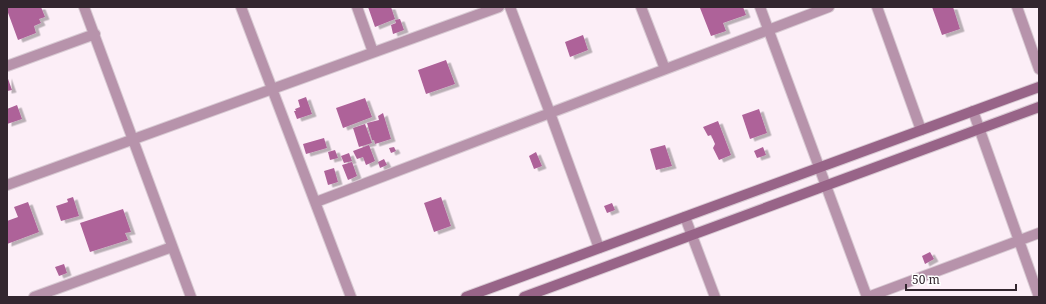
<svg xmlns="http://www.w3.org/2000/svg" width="1046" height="304" font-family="'Noto Serif',serif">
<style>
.building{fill:#ae6299;filter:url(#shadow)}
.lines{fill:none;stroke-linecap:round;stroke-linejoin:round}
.street-casing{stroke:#d8cad3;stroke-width:12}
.secondary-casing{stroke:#d8cad3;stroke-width:12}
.street{stroke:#b793ab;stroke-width:10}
.secondary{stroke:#986488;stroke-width:10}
</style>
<defs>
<filter id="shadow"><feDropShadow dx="4.5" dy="2.5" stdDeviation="0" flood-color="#0004"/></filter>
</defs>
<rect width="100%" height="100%" fill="#fceef7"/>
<!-- building -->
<path class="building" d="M 9,7 L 41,7 L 45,17 L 39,19 L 41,23 L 34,26 L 36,33 L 18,40 L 7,10 L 7,8 Z
M 368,7 L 391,7 L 395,19 L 375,27 Z
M 704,7 L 743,7 L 746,15 L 723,23 L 726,31 L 711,36 L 700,8 Z
M 932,7 L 953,7 L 960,29 L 942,35 Z
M 400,19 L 404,30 L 393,34 L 391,25 L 396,23 L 395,20 Z
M 583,35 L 588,50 L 570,57 L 565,42 Z
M 446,60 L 455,84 L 426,94 L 418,70 Z
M 7,76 L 12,90 L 7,91 Z
M 306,97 L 312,114 L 297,119 L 294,111 L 296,111 L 295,109 L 300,107 L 298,100 Z
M 365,98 L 372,117 L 343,128 L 336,108 Z
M 17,105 L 22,119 L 7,124 L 7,109 Z
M 759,109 L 767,133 L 750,139 L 742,115 Z
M 383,113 L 391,139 L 375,144 L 374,140 L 372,140 L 367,123 L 379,120 L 378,116 Z
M 718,121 L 731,155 L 719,160 L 713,148 L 715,144 L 711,135 L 708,136 L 703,127 Z
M 365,124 L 372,143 L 359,147 L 353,128 Z
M 324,138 L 327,148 L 306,154 L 303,144 Z
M 369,145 L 375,161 L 366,165 L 363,157 L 357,159 L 353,151 Z
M 665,145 L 672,166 L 656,170 L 650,149 Z
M 394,147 L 396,151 L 391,153 L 389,148 Z
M 763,147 L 766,155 L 757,158 L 754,151 Z
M 335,150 L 338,158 L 330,160 L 328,152 Z
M 536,152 L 542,166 L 534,169 L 529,156 Z
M 349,153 L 352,161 L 344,163 L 341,156 Z
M 384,159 L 387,165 L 380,168 L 378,162 Z
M 352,162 L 357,176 L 348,180 L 342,165 Z
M 334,168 L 338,182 L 328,185 L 324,171 Z
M 73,197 L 79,216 L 61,221 L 56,206 L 68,202 L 67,199 Z
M 441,197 L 451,226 L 434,232 L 424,203 Z
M 28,202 L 39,232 L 7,244 L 7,221 L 18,217 L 14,207 Z
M 612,203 L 615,210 L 607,213 L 604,206 Z
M 123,209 L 131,232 L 125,233 L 128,240 L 90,252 L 80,223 Z
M 930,252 L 934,259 L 925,264 L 922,256 Z
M 64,264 L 67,273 L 59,276 L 55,267 Z"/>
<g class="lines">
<defs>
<path id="street" d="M 84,7 L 191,297
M 241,7 L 351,297
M 357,7 L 373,52
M 510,7 L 550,113 L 599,248
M 641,7 L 665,69
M 760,7 L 867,297
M 877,7 L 921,130
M 1017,7 L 1039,69
M 7,66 L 95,34
M 973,111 L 1039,297
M 7,185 L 499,7
M 316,202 L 829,7
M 685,217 L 715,297
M 34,297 L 172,247
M 868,297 L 1039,233"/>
<path id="secondary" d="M 466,297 L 1039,87
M 524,297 L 1039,107"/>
</defs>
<!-- street casing -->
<use href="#street" class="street-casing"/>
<!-- secondary casing -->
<use href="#secondary" class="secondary-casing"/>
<!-- street -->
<use href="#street" class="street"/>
<!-- secondary -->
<use href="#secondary" class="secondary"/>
</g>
<!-- border -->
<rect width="1046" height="304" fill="none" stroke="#33262f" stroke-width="16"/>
<!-- scale -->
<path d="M906 284v6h110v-6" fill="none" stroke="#33262f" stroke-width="2"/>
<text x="912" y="284" font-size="12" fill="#33262f" stroke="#ffffff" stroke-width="3" paint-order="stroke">50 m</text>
</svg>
